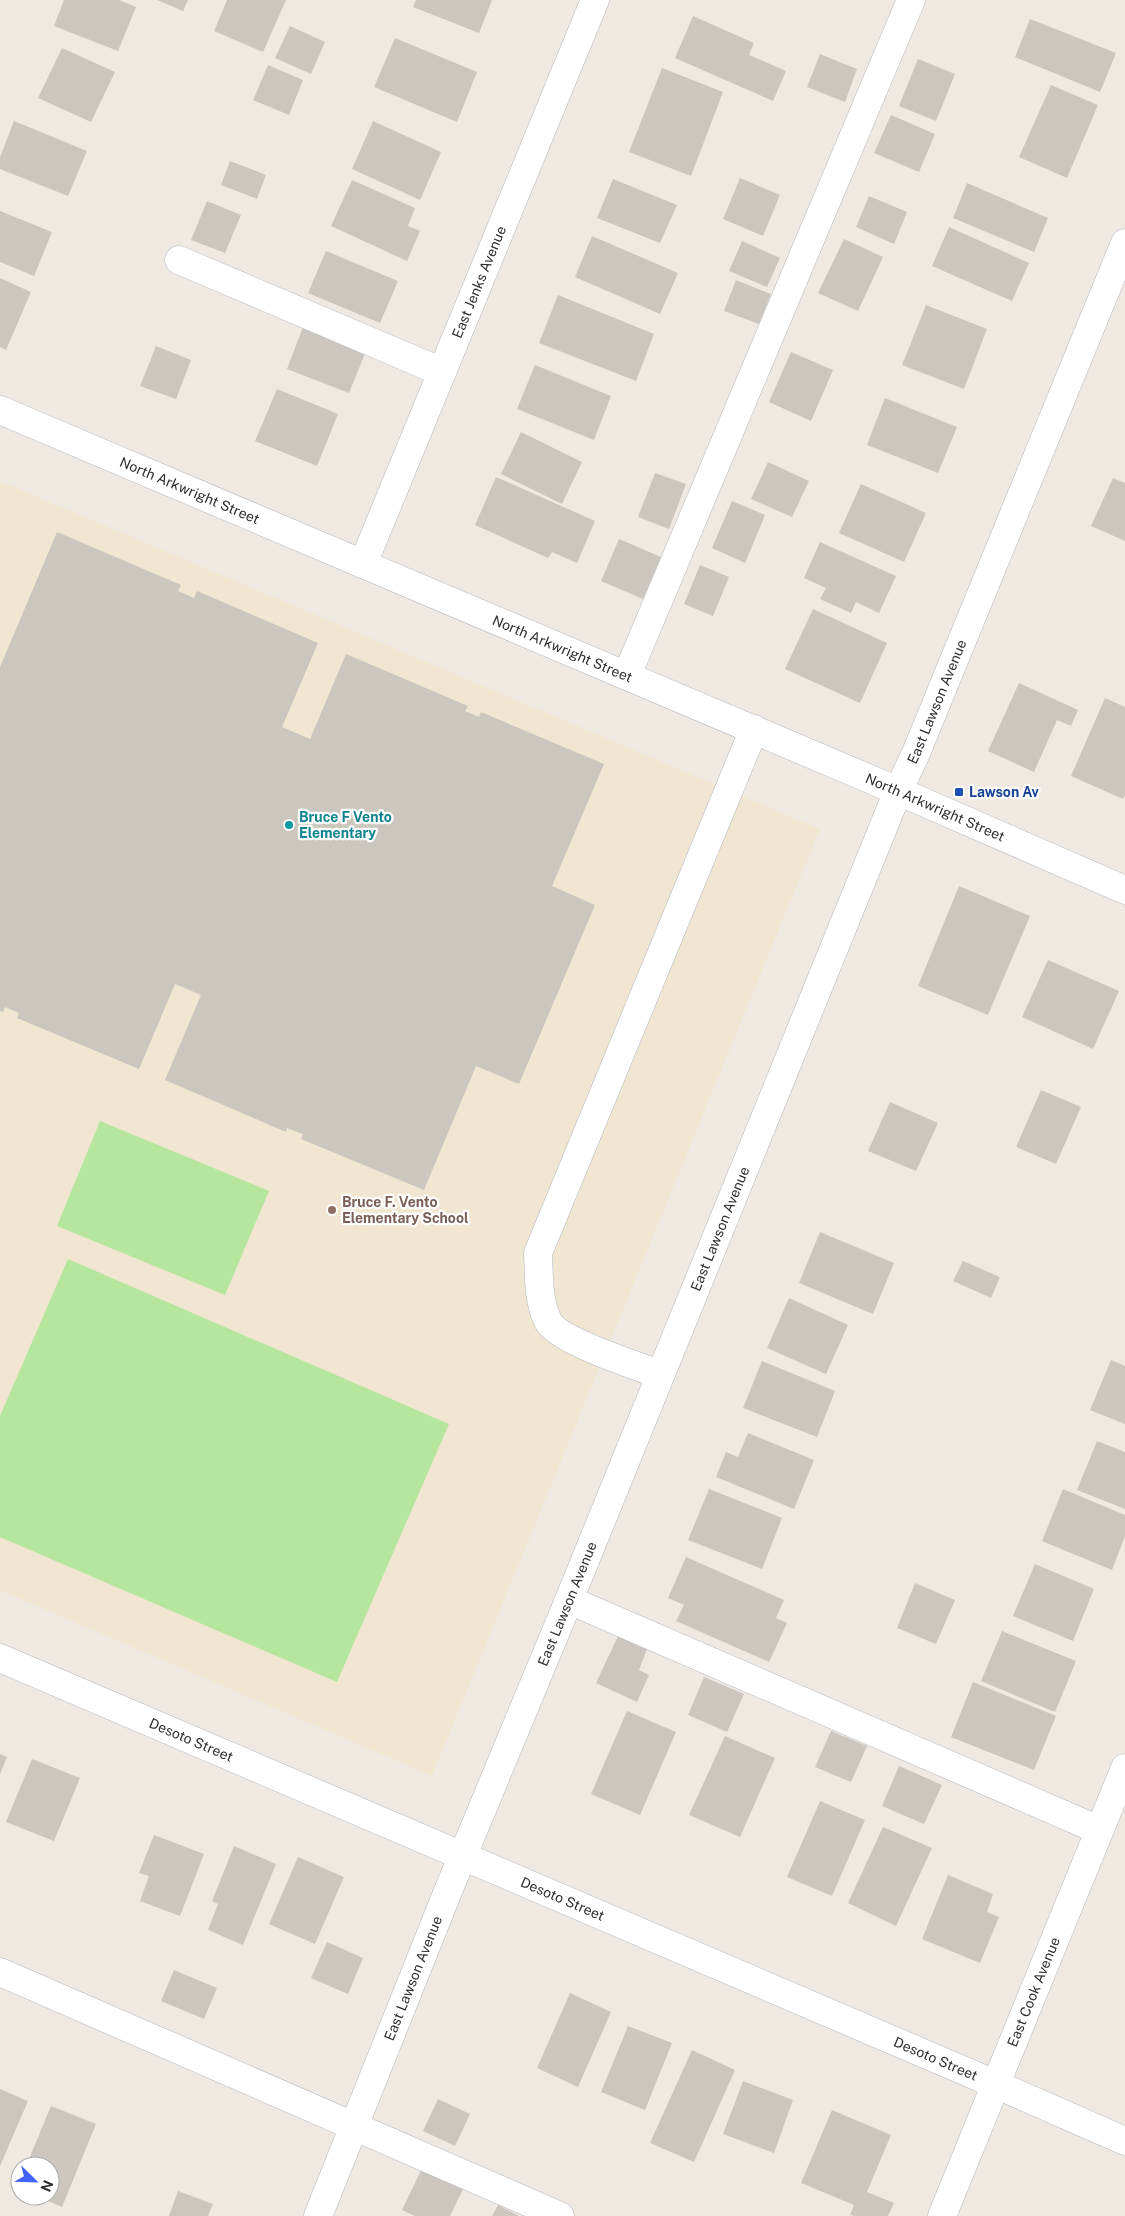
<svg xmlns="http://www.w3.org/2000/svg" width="1125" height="2216" font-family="'Public Sans',sans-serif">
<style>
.education{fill:#f0e6d1}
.green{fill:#b6e59e}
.building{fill:#cbc7bf}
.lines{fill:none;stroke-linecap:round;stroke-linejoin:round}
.minor-casing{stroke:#b4b7c1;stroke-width:29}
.minor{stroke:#fff;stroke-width:28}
.transit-dot{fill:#1a4fb4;stroke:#fff;stroke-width:2}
.culture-dot{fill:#0f9aa8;stroke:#fff;stroke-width:2}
.education-dot{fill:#8d6e63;stroke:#fff;stroke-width:2}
.labels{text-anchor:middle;stroke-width:4.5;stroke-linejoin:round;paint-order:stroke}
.street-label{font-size:14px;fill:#2e2e2e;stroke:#fff}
.transit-label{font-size:14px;font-weight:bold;fill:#164399;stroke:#fff;text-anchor:start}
.culture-label{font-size:14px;font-weight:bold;fill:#0d838f;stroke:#fff;text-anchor:start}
.education-label{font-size:14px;font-weight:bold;fill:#785e54;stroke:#fff;text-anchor:start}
</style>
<rect width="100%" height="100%" fill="#efe9e1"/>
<!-- education -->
<path class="education" d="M 0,481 L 820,829 L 432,1776 L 0,1590 Z"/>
<!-- green -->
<path class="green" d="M 100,1121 L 269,1191 L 225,1295 L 57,1226 Z
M 68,1259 L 449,1424 L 337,1682 L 0,1537 L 0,1416 Z"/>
<!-- building -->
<path class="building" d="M 64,0 L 119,0 L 136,7 L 118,51 L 54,26 Z
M 157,0 L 188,0 L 183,11 Z
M 227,0 L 286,0 L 263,52 L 214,31 Z
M 416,0 L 492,0 L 479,33 L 413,7 Z
M 693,16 L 754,43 L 749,55 L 786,71 L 773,101 L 675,58 Z
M 1030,19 L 1116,53 L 1100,92 L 1015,57 Z
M 290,26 L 325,42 L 311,74 L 275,58 Z
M 395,38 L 477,72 L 457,122 L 374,87 Z
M 62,48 L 115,72 L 91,122 L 38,98 Z
M 820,54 L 857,69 L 845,102 L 807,87 Z
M 918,59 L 955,74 L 936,121 L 899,106 Z
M 268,65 L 303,80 L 289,115 L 253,100 Z
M 662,68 L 723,92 L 691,176 L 629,152 Z
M 1051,85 L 1098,105 L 1067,178 L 1019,157 Z
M 891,115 L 935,134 L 919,172 L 874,153 Z
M 14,121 L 87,151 L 68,196 L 0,169 L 0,157 Z
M 373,121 L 441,152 L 420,200 L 352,169 Z
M 230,161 L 266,175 L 257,199 L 221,185 Z
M 740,178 L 780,195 L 763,236 L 723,219 Z
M 613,179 L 677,205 L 660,243 L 597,218 Z
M 352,180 L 415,208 L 408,226 L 420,231 L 407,261 L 331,226 Z
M 967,183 L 1048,218 L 1034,252 L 953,218 Z
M 869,196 L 907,212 L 894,244 L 856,227 Z
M 207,201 L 241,215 L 225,253 L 191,240 Z
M 0,211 L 52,232 L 34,276 L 0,262 Z
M 949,227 L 1029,263 L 1012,301 L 932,266 Z
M 592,236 L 678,273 L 660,314 L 575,277 Z
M 844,239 L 883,257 L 858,311 L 818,293 Z
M 742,241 L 780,258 L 767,287 L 729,271 Z
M 326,251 L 398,281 L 380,323 L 308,293 Z
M 0,278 L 31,292 L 6,350 L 0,347 Z
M 736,280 L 771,294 L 759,324 L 724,311 Z
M 558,295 L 654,334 L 636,381 L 539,343 Z
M 926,305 L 987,329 L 964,389 L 902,365 Z
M 303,327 L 366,351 L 349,393 L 287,369 Z
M 156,346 L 191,360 L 176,399 L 140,386 Z
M 791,352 L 833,370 L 811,421 L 769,402 Z
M 535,365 L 611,396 L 594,440 L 517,409 Z
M 277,389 L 338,414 L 317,466 L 255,441 Z
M 885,398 L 957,427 L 938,473 L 867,445 Z
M 521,432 L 582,462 L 562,504 L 501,474 Z
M 768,462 L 809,481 L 792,517 L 751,499 Z
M 655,473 L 686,484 L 669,529 L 638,517 Z
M 496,477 L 595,521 L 577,563 L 552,552 L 548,558 L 475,525 Z
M 1113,478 L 1125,483 L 1125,541 L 1091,526 Z
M 861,484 L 926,513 L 904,562 L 839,533 Z
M 732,501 L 765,515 L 745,563 L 712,548 Z
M 57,532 L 181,585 L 178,591 L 194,598 L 197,591 L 318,643 L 282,727 L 310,739 L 346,654 L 468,706 L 465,711 L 479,717 L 481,712 L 604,764 L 552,886 L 595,905 L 519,1084 L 476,1066 L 424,1190 L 301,1139 L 303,1134 L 287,1128 L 286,1132 L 165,1080 L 201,995 L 175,984 L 139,1069 L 17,1018 L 19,1013 L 5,1007 L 3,1012 L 0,1011 L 0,667 Z
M 619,539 L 661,557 L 643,599 L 601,581 Z
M 820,542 L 896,576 L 879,613 L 856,602 L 851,613 L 820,599 L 826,588 L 804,578 Z
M 700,565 L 729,577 L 713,616 L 684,604 Z
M 813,609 L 887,643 L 860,703 L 785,669 Z
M 1019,683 L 1078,710 L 1071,726 L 1057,720 L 1034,772 L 988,751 Z
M 1105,698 L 1125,707 L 1125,795 L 1123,799 L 1071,776 Z
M 959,886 L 1030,916 L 988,1015 L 918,986 Z
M 1048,960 L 1119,991 L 1093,1049 L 1022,1017 Z
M 1041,1090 L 1081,1107 L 1056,1164 L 1016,1147 Z
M 890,1102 L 938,1123 L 916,1171 L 868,1151 Z
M 820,1232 L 894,1263 L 873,1314 L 799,1283 Z
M 963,1261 L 1000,1277 L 991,1298 L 953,1281 Z
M 789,1298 L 848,1325 L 826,1374 L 767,1348 Z
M 1111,1360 L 1125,1366 L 1125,1424 L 1090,1410 Z
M 762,1361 L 835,1391 L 817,1437 L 743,1408 Z
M 748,1433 L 814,1460 L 794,1509 L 716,1477 L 726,1452 L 738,1457 Z
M 1097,1441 L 1125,1452 L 1125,1509 L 1077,1490 Z
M 709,1489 L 782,1518 L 762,1569 L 688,1540 Z
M 1063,1489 L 1125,1515 L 1125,1536 L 1112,1570 L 1042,1541 Z
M 686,1557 L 784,1600 L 776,1618 L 787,1623 L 769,1662 L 676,1621 L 684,1605 L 668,1598 Z
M 1035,1564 L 1094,1589 L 1073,1641 L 1013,1616 Z
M 915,1583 L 955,1600 L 936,1644 L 897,1628 Z
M 1002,1631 L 1076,1661 L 1055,1712 L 981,1681 Z
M 618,1636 L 647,1649 L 639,1670 L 649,1675 L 637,1702 L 596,1683 Z
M 704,1677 L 744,1694 L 727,1732 L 688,1715 Z
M 973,1682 L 1056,1716 L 1034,1770 L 951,1737 Z
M 627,1711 L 676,1732 L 640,1815 L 591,1794 Z
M 831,1731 L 867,1746 L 851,1782 L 815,1767 Z
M 725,1736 L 775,1758 L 740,1837 L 689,1815 Z
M 0,1754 L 7,1757 L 0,1774 Z
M 32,1759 L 80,1778 L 54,1841 L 6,1822 Z
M 899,1766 L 942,1785 L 924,1824 L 882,1806 Z
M 820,1801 L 865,1820 L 832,1896 L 787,1877 Z
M 883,1827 L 932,1848 L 896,1926 L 848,1903 Z
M 154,1835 L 204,1854 L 180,1916 L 140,1901 L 149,1876 L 139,1873 Z
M 234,1846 L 276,1864 L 243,1945 L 208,1930 L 218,1904 L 212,1901 Z
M 298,1857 L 344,1877 L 315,1944 L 269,1924 Z
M 948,1875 L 993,1894 L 987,1912 L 999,1917 L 980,1963 L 922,1939 Z
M 327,1942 L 363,1958 L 348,1994 L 311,1978 Z
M 174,1970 L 217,1988 L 204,2019 L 161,2001 Z
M 570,1993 L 611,2012 L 578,2087 L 537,2068 Z
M 628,2026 L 672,2043 L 645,2110 L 601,2092 Z
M 692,2050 L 735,2070 L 694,2162 L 650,2143 Z
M 743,2081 L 793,2100 L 774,2153 L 723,2134 Z
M 0,2089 L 28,2101 L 0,2166 Z
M 438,2099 L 470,2114 L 455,2146 L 423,2131 Z
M 51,2106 L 96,2124 L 62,2207 L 36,2196 L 50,2196 L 50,2166 L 26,2166 Z
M 832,2110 L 891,2135 L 867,2192 L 894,2203 L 888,2216 L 854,2216 L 850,2215 L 854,2205 L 801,2183 Z
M 423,2166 L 465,2185 L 450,2216 L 415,2216 L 402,2210 Z
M 178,2191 L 213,2204 L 208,2216 L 169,2216 Z
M 498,2205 L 519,2216 L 492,2216 Z"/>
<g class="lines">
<defs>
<g id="minor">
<path d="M 179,260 L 442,372"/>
<path id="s1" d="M 0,410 L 898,791 L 1125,890"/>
<path id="s2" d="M 363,564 L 595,0"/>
<path d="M 627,675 L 911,0"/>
<path d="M 659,1374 C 637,1366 557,1340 548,1321 C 538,1300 539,1276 538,1253 L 754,729"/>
<path d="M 569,1600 L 1099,1830"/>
<path id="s3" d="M 0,1658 L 995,2084 L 1125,2141"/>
<path d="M 0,1972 L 560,2216"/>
<path id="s4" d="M 318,2216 L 446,1896 L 569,1600 L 898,791 L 916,753 L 1125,243"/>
<path id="s5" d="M 942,2216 L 1125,1768"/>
</g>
</defs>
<!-- minor casing -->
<use href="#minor" class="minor-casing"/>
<!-- minor -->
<use href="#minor" class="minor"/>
</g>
<!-- markers -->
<rect class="transit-dot" x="954" y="787" width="10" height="10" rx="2.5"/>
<circle class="culture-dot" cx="289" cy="825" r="5"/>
<circle class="education-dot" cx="332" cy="1210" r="5"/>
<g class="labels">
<!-- street labels -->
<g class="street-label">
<text dy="5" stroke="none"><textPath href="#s2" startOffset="305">East Jenks Avenue</textPath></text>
<text dy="5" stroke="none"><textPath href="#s1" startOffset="206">North Arkwright Street</textPath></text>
<text dy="5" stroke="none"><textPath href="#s1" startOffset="611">North Arkwright Street</textPath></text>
<text dy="5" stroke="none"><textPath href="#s4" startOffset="1636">East Lawson Avenue</textPath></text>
<text dy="5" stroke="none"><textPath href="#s1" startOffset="1016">North Arkwright Street</textPath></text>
<text dy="5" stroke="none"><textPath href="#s4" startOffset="1066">East Lawson Avenue</textPath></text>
<text dy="5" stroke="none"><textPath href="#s4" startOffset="661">East Lawson Avenue</textPath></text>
<text dy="5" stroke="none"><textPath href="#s3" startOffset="208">Desoto Street</textPath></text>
<text dy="5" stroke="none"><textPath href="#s3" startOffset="612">Desoto Street</textPath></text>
<text dy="5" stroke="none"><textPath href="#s4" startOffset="256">East Lawson Avenue</textPath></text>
<text dy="5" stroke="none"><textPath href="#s5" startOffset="242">East Cook Avenue</textPath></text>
<text dy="5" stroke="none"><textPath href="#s3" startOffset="1018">Desoto Street</textPath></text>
</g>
<!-- transit labels -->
<g class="transit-label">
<text x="969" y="797">Lawson Av</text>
</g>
<!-- culture labels -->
<g class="culture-label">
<text x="299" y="822">Bruce F Vento<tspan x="299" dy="16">Elementary</tspan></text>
</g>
<!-- education labels -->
<g class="education-label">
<text x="342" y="1207">Bruce F. Vento<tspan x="342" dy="16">Elementary School</tspan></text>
</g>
</g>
<!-- north arrow -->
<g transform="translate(35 2181) rotate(113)"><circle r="24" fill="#ffffff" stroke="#ababab"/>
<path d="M0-4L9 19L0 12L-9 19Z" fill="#4264fb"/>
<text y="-8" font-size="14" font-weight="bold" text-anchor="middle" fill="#2e2e2e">N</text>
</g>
</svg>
